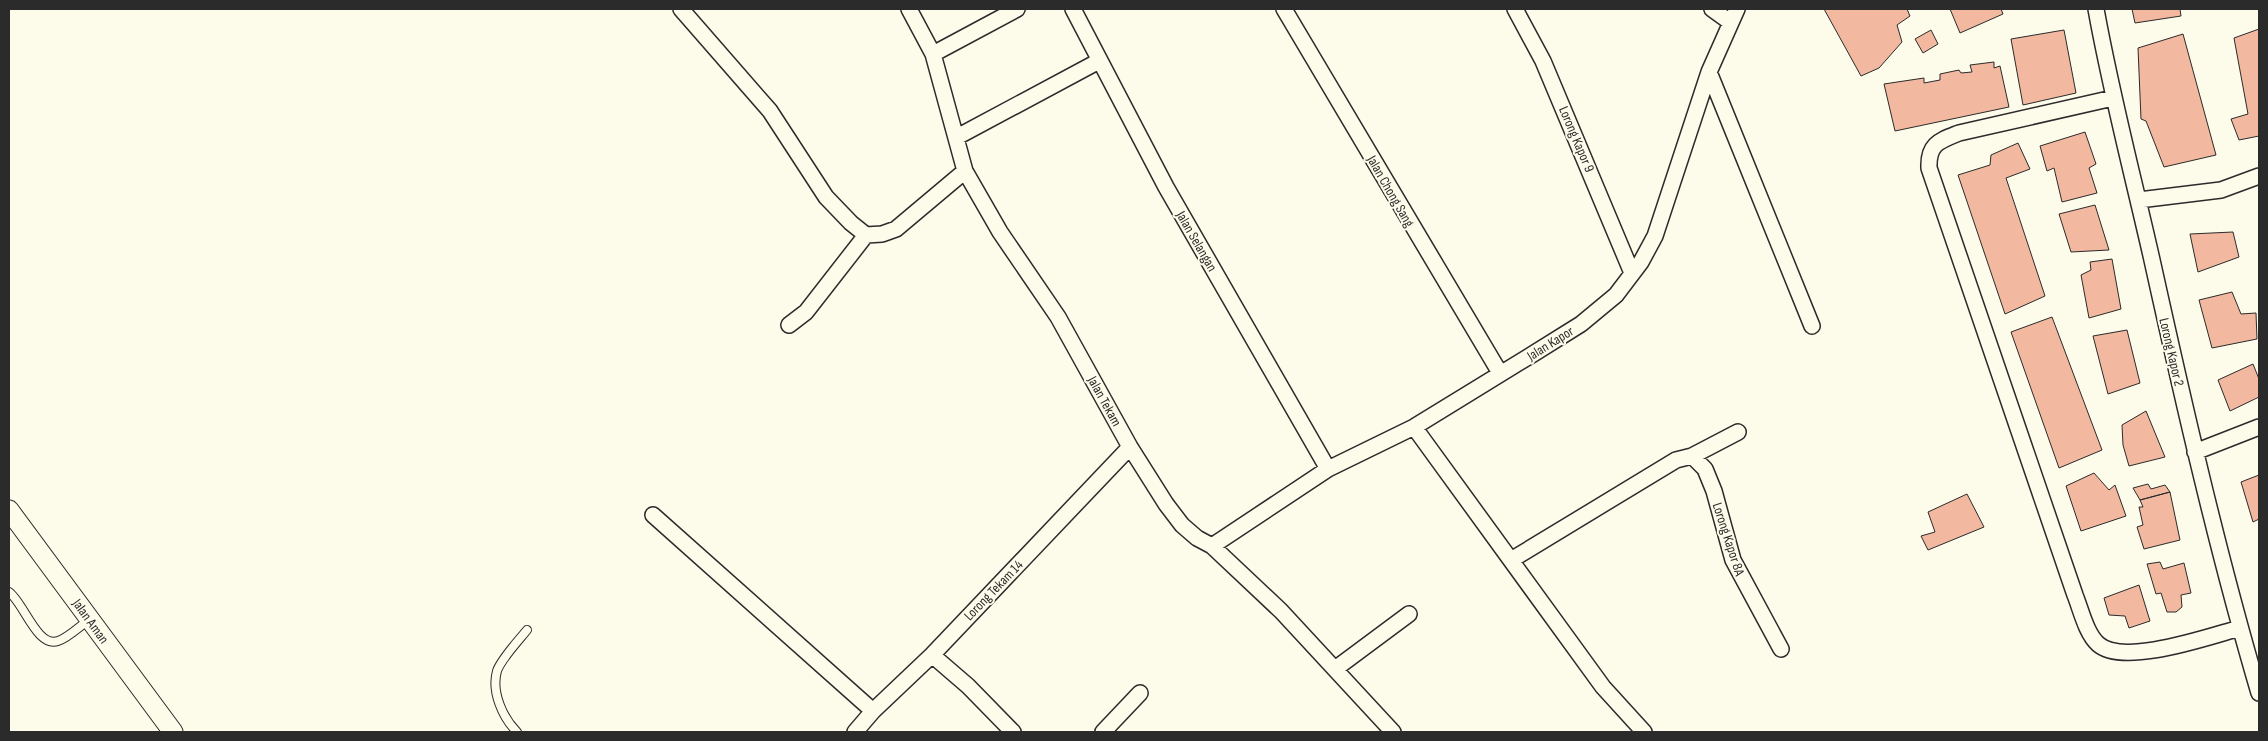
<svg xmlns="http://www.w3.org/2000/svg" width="2268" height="741" font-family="'Sofia Sans Condensed',sans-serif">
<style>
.building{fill:#f2b8a0;stroke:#2b2b2b}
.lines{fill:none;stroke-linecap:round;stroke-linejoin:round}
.service-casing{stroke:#2b2b2b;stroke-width:10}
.minor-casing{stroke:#2b2b2b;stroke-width:18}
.tertiary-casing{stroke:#2b2b2b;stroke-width:21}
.service{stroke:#fdfbea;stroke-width:8}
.minor{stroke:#fdfbea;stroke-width:15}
.tertiary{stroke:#fdfbea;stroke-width:19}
.labels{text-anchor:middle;stroke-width:4;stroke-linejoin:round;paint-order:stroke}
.street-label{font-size:14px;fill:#2b2b2b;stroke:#fdfbea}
</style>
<rect width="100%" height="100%" fill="#fdfbea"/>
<!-- building -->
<path class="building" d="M 1824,9 L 1907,9 L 1910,16 L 1897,25 L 1902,42 L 1879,68 L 1861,76 Z
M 1950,9 L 2001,9 L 2003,14 L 1960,33 Z
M 2132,9 L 2180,9 L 2181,16 L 2135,23 Z
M 2259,29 L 2259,136 L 2239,140 L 2231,119 L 2248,114 L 2234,38 Z
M 1931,30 L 1938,44 L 1923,53 L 1915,39 Z
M 2064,30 L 2076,93 L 2023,105 L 2011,39 Z
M 2183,34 L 2216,155 L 2164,167 L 2146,121 L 2141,119 L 2138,48 Z
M 1994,62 L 1994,68 L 2000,66 L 2009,107 L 1895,131 L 1884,84 L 1924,78 L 1924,83 L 1940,80 L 1940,74 L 1959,70 L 1961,73 L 1972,72 L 1970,65 Z
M 2085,132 L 2096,164 L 2089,168 L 2097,193 L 2062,202 L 2054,168 L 2047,171 L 2040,146 Z
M 2018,143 L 2030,169 L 2006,178 L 2045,296 L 2005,314 L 1958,175 L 1990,165 L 1991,155 Z
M 2095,205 L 2109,250 L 2071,252 L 2059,214 Z
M 2233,232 L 2239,257 L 2198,272 L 2190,234 Z
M 2112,259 L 2121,309 L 2089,318 L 2081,275 L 2091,270 L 2090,262 Z
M 2232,292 L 2241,314 L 2256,313 L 2257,339 L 2212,348 L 2199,300 Z
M 2052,317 L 2102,450 L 2059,468 L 2011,332 Z
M 2127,330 L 2140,383 L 2108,394 L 2093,336 Z
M 2253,364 L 2259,379 L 2259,397 L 2230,411 L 2218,380 Z
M 2146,411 L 2165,457 L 2129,466 L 2123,445 L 2122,425 Z
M 2094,473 L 2109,490 L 2115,485 L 2126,516 L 2081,531 L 2066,486 Z
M 2259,475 L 2259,519 L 2253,522 L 2241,482 Z
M 2148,484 L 2151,489 L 2165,485 L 2170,492 L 2140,500 L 2133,488 Z
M 2170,492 L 2180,540 L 2144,549 L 2137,527 L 2143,525 L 2139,507 L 2143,507 L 2140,500 Z
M 1967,494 L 1984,527 L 1928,550 L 1921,536 L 1935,532 L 1928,512 Z
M 2160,562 L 2163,569 L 2184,563 L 2191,593 L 2181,595 L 2182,607 L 2176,612 L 2167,612 L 2161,593 L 2156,594 L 2147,564 Z
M 2139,585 L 2150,621 L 2129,628 L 2125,616 L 2109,615 L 2104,598 Z"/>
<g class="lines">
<defs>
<path id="service" d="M 9,592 C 24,603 37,648 58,641 C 68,638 80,626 90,619
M 517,732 C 503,718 491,692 497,671 C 501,659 519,640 527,630"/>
<path id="minor" d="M 681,9 L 770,111 L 826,197 L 851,223 L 866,235
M 909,9 L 933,54 L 965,171 L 1000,232 L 1058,317 L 1130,447 L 1166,504 L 1182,525 L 1197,538 L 1212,546 L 1281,611 L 1393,732
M 1073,9 L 1166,187 L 1328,469
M 1284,9 L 1500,373
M 1515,9 L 1543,61 L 1632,273
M 1712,9 L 1730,22
M 2096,9 C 2111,93 2133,176 2152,260 C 2184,405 2217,550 2259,693
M 933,54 L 1017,9
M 1709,72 L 1812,326
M 2113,98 L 1959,133 C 1939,141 1928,144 1929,168 L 2075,595 C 2081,610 2086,633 2098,644 C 2123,667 2210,636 2240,628
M 957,137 L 1099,61
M 2139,200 L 2221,190 L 2259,176
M 789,325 L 806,312 L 866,235 L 882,234 L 896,229 L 965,171
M 1414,427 L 1603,687 L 1644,732
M 2195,452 L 2259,427
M 1692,456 L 1738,432
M 653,515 L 873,711
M 1212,546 L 1328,469 L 1414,427 L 1533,354 L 1581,324 L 1616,295 L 1641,262 L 1655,236 L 1709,72 L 1737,9
M 1511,560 L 1676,460 L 1692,456 L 1705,469 L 1714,491 L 1733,560 L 1781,649
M 932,655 L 968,686 L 1013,732
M 1335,669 L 1409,614
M 855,732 L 873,711 L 932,655 L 1130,447
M 1103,732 L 1140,693"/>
<path id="tertiary" d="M 9,510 L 173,732"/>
</defs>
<!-- service casing -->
<use href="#service" class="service-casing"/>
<!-- minor casing -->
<use href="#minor" class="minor-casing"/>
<!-- tertiary casing -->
<use href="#tertiary" class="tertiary-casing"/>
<!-- service -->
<use href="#service" class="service"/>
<!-- minor -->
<use href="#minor" class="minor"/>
<!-- tertiary -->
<use href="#tertiary" class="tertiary"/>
</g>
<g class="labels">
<!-- street labels -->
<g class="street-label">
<text transform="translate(1577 139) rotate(67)" y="5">Lorong Kapor 9</text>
<text transform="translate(1391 191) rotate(60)" y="5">Jalan Chong Sang</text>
<text transform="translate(1197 241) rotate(60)" y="5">Jalan Selangan</text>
<text transform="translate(1550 343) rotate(-32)" y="5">Jalan Kapor</text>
<text transform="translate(2172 352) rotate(77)" y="5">Lorong Kapor 2</text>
<text transform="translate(1105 401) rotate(61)" y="5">Jalan Tekam</text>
<text transform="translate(1729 539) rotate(72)" y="5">Lorong Kapor 8A</text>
<text transform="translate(993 590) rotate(-46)" y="5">Lorong Tekam 14</text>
<text transform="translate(91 621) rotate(54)" y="5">Jalan Aman</text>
</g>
</g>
<!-- border -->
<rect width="2268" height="741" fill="none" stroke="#2b2b2b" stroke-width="20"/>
</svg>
